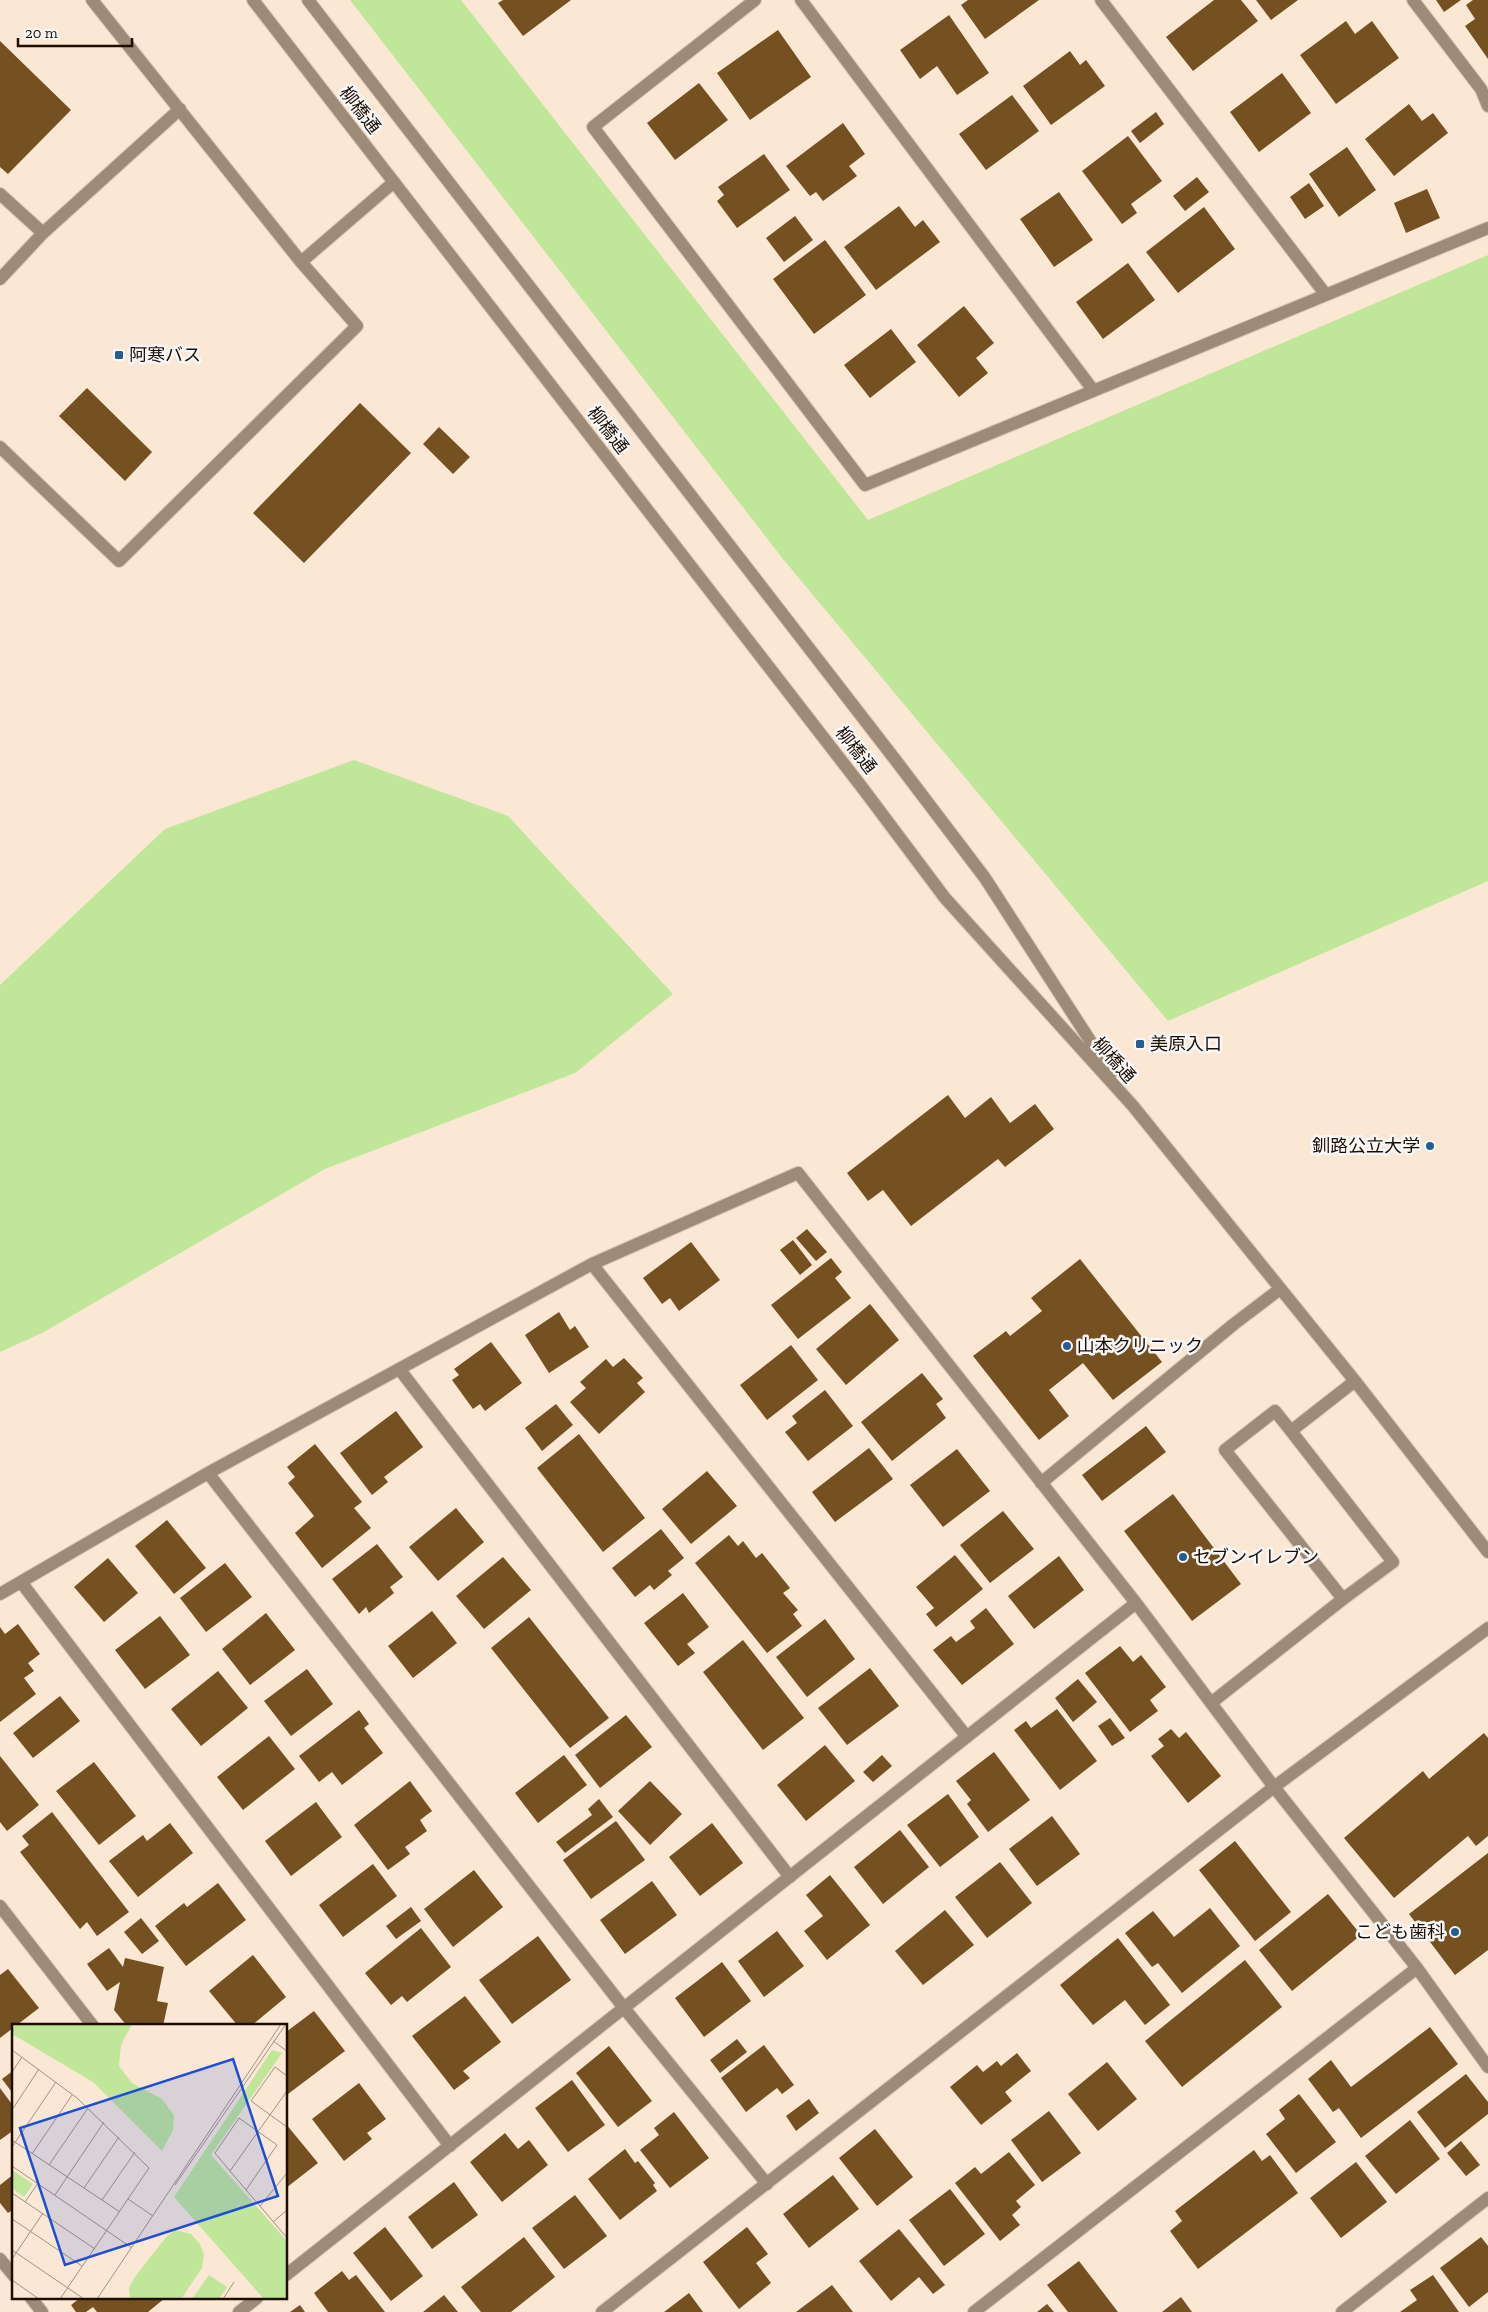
<svg xmlns="http://www.w3.org/2000/svg" width="1488" height="2312" font-family="'Zilla Slab','Noto Sans JP',serif">
<style>
.green{fill:#c0e699}
.building{fill:#755020}
.lines{fill:none;stroke-linecap:round;stroke-linejoin:round}
.minor-casing{stroke:#d7c5b3;stroke-width:14}
.minor{stroke:#9d8b77;stroke-width:12}
.poi-dot{fill:#225e95;stroke:#f8f8f8;stroke-width:2}
.labels{text-anchor:middle;stroke-width:5;stroke-linejoin:round;paint-order:stroke}
.street-label{font-size:18px;fill:#1d0e00;stroke:#f8f8f8}
.poi-label{font-size:18px;fill:#1d0e00;stroke:#f8f8f8;text-anchor:start}
.inset-road{fill:none;stroke:#a29180;stroke-width:1}
.view{fill:#1d4ed8;fill-opacity:0.15;stroke:#1d4ed8;stroke-width:2.5}
.inset-edge{fill:none;stroke:#1d0e00;stroke-width:2.5}
</style>
<rect width="100%" height="100%" fill="#fae8d5"/>
<!-- green -->
<path class="green" d="M 350,0 L 461,0 L 868,520 L 1488,255 L 1488,881 L 1168,1021 L 783,559 Z
M 354,760 L 508,816 L 673,994 L 575,1073 L 325,1169 L 42,1333 L 0,1352 L 0,985 L 165,829 Z"/>
<!-- building -->
<path class="building" d="M 503,0 L 571,0 L 523,36 L 498,3 Z
M 968,0 L 1039,0 L 985,39 L 961,5 Z
M 1214,0 L 1241,0 L 1258,21 L 1193,71 L 1166,37 Z
M 1256,0 L 1298,0 L 1271,20 Z
M 1436,0 L 1461,0 L 1444,12 Z
M 1473,0 L 1488,0 L 1488,59 L 1465,26 L 1475,19 L 1466,5 Z
M 949,15 L 989,73 L 957,95 L 937,66 L 920,79 L 900,50 Z
M 1346,21 L 1355,34 L 1372,21 L 1399,58 L 1336,104 L 1300,55 Z
M 778,30 L 811,77 L 750,120 L 717,73 Z
M 0,41 L 71,110 L 8,174 L 0,167 Z
M 1070,51 L 1080,65 L 1086,60 L 1105,86 L 1051,125 L 1023,86 Z
M 1282,73 L 1311,113 L 1259,152 L 1230,112 Z
M 699,83 L 728,120 L 675,160 L 647,123 Z
M 1012,95 L 1039,131 L 986,170 L 959,134 Z
M 1409,104 L 1422,121 L 1433,113 L 1448,133 L 1394,176 L 1365,139 Z
M 1156,112 L 1164,124 L 1140,143 L 1131,131 Z
M 843,123 L 865,154 L 849,166 L 857,176 L 823,201 L 816,192 L 810,196 L 786,166 Z
M 1128,136 L 1162,181 L 1131,204 L 1137,213 L 1122,224 L 1082,171 Z
M 1347,147 L 1376,190 L 1339,217 L 1309,174 Z
M 764,154 L 790,190 L 737,228 L 717,201 L 724,195 L 718,187 Z
M 1197,177 L 1209,192 L 1185,211 L 1173,196 Z
M 1309,183 L 1324,206 L 1305,219 L 1290,197 Z
M 1427,189 L 1440,218 L 1406,233 L 1394,203 Z
M 1059,192 L 1093,240 L 1054,267 L 1020,219 Z
M 899,206 L 915,227 L 923,220 L 940,242 L 876,290 L 844,247 Z
M 1204,207 L 1235,249 L 1178,293 L 1146,252 Z
M 795,216 L 813,240 L 784,262 L 766,238 Z
M 825,240 L 866,295 L 814,334 L 773,279 Z
M 1128,263 L 1155,300 L 1103,339 L 1076,302 Z
M 964,306 L 994,343 L 976,358 L 988,373 L 959,397 L 917,345 Z
M 891,329 L 916,362 L 870,398 L 844,365 Z
M 87,388 L 152,452 L 125,481 L 59,416 Z
M 360,403 L 411,453 L 304,563 L 253,513 Z
M 439,427 L 470,457 L 453,474 L 423,444 Z
M 948,1095 L 965,1118 L 991,1097 L 1010,1123 L 1035,1104 L 1054,1129 L 1005,1167 L 998,1159 L 911,1226 L 883,1190 L 868,1201 L 847,1173 Z
M 807,1229 L 827,1252 L 816,1261 L 796,1238 Z
M 793,1240 L 812,1265 L 800,1275 L 780,1250 Z
M 691,1242 L 720,1280 L 679,1311 L 670,1298 L 662,1304 L 643,1278 Z
M 831,1258 L 842,1272 L 835,1278 L 851,1298 L 798,1339 L 771,1305 Z
M 1080,1259 L 1162,1362 L 1113,1400 L 1083,1363 L 1049,1390 L 1069,1416 L 1039,1440 L 973,1356 L 1006,1331 L 1010,1336 L 1042,1311 L 1031,1298 Z
M 870,1304 L 899,1340 L 846,1385 L 816,1349 Z
M 559,1312 L 570,1330 L 575,1326 L 589,1347 L 549,1373 L 525,1335 Z
M 491,1342 L 522,1383 L 485,1411 L 480,1404 L 473,1409 L 452,1380 L 459,1375 L 454,1369 Z
M 791,1345 L 818,1380 L 767,1420 L 740,1385 Z
M 624,1358 L 643,1378 L 637,1383 L 645,1392 L 599,1434 L 570,1402 L 586,1388 L 580,1382 L 606,1359 L 613,1367 Z
M 922,1373 L 943,1399 L 936,1404 L 946,1418 L 892,1461 L 861,1422 Z
M 825,1390 L 853,1426 L 808,1461 L 785,1432 L 797,1423 L 792,1416 Z
M 556,1404 L 573,1425 L 542,1451 L 525,1428 Z
M 396,1411 L 423,1447 L 384,1477 L 388,1482 L 372,1495 L 340,1453 Z
M 1146,1426 L 1166,1452 L 1102,1501 L 1082,1475 Z
M 579,1434 L 645,1518 L 603,1552 L 537,1468 Z
M 315,1444 L 362,1502 L 354,1508 L 371,1528 L 322,1568 L 295,1533 L 314,1516 L 288,1483 L 295,1477 L 287,1467 Z
M 869,1448 L 893,1479 L 835,1522 L 812,1492 Z
M 957,1449 L 990,1491 L 943,1527 L 910,1485 Z
M 707,1471 L 737,1506 L 691,1544 L 662,1509 Z
M 1173,1494 L 1241,1584 L 1192,1621 L 1124,1531 Z
M 456,1508 L 484,1542 L 438,1581 L 409,1547 Z
M 1003,1511 L 1034,1549 L 990,1583 L 960,1545 Z
M 167,1520 L 206,1568 L 174,1594 L 135,1546 Z
M 661,1529 L 684,1558 L 668,1571 L 672,1575 L 654,1590 L 650,1585 L 635,1597 L 612,1568 Z
M 729,1535 L 738,1546 L 743,1541 L 756,1558 L 762,1553 L 790,1588 L 783,1593 L 798,1610 L 793,1614 L 802,1626 L 767,1653 L 695,1563 Z
M 377,1544 L 403,1577 L 390,1587 L 394,1593 L 369,1613 L 366,1607 L 359,1614 L 332,1579 Z
M 955,1555 L 983,1589 L 936,1627 L 926,1614 L 934,1608 L 916,1587 Z
M 1059,1556 L 1084,1590 L 1034,1629 L 1008,1596 Z
M 503,1557 L 531,1590 L 484,1629 L 456,1596 Z
M 108,1558 L 138,1593 L 104,1622 L 74,1587 Z
M 225,1563 L 252,1597 L 206,1632 L 180,1598 Z
M 683,1593 L 709,1627 L 687,1644 L 695,1653 L 678,1666 L 644,1623 Z
M 986,1608 L 1014,1644 L 962,1685 L 933,1650 L 951,1636 L 956,1642 L 975,1628 L 970,1621 Z
M 432,1611 L 457,1643 L 413,1678 L 388,1646 Z
M 266,1613 L 295,1650 L 250,1685 L 222,1649 Z
M 160,1616 L 190,1655 L 145,1689 L 115,1650 Z
M 529,1617 L 609,1718 L 570,1748 L 491,1648 Z
M 825,1619 L 855,1659 L 807,1697 L 776,1657 Z
M 18,1624 L 40,1654 L 28,1663 L 34,1671 L 24,1678 L 36,1694 L 0,1722 L 0,1627 L 5,1634 Z
M 743,1640 L 804,1718 L 763,1750 L 703,1672 Z
M 1120,1646 L 1133,1662 L 1141,1655 L 1166,1687 L 1150,1700 L 1158,1711 L 1130,1732 L 1085,1673 Z
M 870,1668 L 899,1706 L 847,1745 L 818,1708 Z
M 307,1669 L 333,1704 L 291,1736 L 264,1701 Z
M 218,1671 L 248,1708 L 201,1746 L 171,1709 Z
M 1078,1679 L 1097,1702 L 1073,1722 L 1055,1698 Z
M 60,1696 L 80,1721 L 33,1758 L 13,1733 Z
M 1057,1709 L 1097,1761 L 1060,1790 L 1014,1730 L 1026,1721 L 1031,1728 Z
M 359,1710 L 369,1724 L 364,1728 L 383,1753 L 342,1785 L 332,1772 L 319,1782 L 299,1756 Z
M 626,1715 L 652,1747 L 600,1788 L 575,1755 Z
M 1110,1718 L 1125,1738 L 1112,1746 L 1098,1726 Z
M 1171,1729 L 1179,1738 L 1186,1732 L 1221,1776 L 1188,1803 L 1151,1756 L 1164,1746 L 1158,1739 Z
M 1484,1733 L 1488,1738 L 1488,1836 L 1476,1846 L 1468,1836 L 1394,1898 L 1344,1838 L 1423,1771 L 1429,1779 Z
M 269,1736 L 295,1769 L 243,1810 L 217,1777 Z
M 825,1745 L 855,1781 L 806,1821 L 777,1785 Z
M 994,1752 L 1030,1800 L 988,1832 L 967,1804 L 971,1800 L 956,1781 Z
M 564,1755 L 587,1785 L 538,1823 L 515,1793 Z
M 882,1755 L 892,1766 L 873,1782 L 863,1772 Z
M 0,1756 L 39,1805 L 7,1831 L 0,1822 Z
M 94,1762 L 136,1816 L 99,1845 L 56,1791 Z
M 410,1781 L 432,1811 L 420,1820 L 427,1831 L 405,1847 L 410,1854 L 388,1870 L 354,1825 Z
M 650,1781 L 682,1814 L 650,1845 L 618,1811 Z
M 948,1794 L 979,1837 L 940,1867 L 907,1825 Z
M 599,1799 L 613,1817 L 565,1853 L 556,1842 L 592,1815 L 588,1809 Z
M 316,1802 L 342,1837 L 291,1876 L 265,1841 Z
M 52,1812 L 129,1912 L 97,1936 L 87,1922 L 80,1929 L 20,1852 L 29,1845 L 22,1836 Z
M 1052,1816 L 1080,1854 L 1037,1886 L 1009,1849 Z
M 616,1821 L 645,1860 L 591,1899 L 563,1860 Z
M 170,1823 L 193,1853 L 138,1897 L 109,1861 L 143,1835 L 147,1841 Z
M 712,1823 L 743,1863 L 700,1896 L 669,1857 Z
M 900,1830 L 929,1867 L 883,1904 L 854,1867 Z
M 1235,1841 L 1291,1912 L 1255,1941 L 1199,1870 Z
M 1488,1853 L 1488,1950 L 1455,1975 L 1409,1914 Z
M 1000,1862 L 1032,1903 L 987,1938 L 955,1897 Z
M 373,1864 L 397,1896 L 343,1937 L 319,1905 Z
M 474,1870 L 503,1907 L 453,1947 L 424,1909 Z
M 830,1875 L 870,1925 L 827,1960 L 804,1931 L 823,1916 L 806,1895 Z
M 652,1881 L 677,1915 L 625,1954 L 600,1920 Z
M 218,1883 L 246,1920 L 186,1966 L 155,1926 L 184,1903 L 187,1907 Z
M 1328,1894 L 1361,1935 L 1292,1991 L 1259,1950 Z
M 411,1907 L 421,1921 L 396,1939 L 386,1926 Z
M 1210,1908 L 1240,1946 L 1182,1993 L 1158,1963 L 1152,1967 L 1125,1933 L 1153,1911 L 1174,1937 Z
M 945,1910 L 974,1945 L 923,1985 L 895,1951 Z
M 141,1918 L 159,1941 L 142,1954 L 124,1932 Z
M 421,1928 L 451,1967 L 407,2002 L 402,1996 L 391,2005 L 365,1973 Z
M 777,1931 L 804,1966 L 764,1997 L 738,1961 Z
M 538,1936 L 571,1980 L 512,2024 L 479,1980 Z
M 1118,1938 L 1170,2005 L 1145,2025 L 1125,2000 L 1093,2025 L 1060,1985 Z
M 109,1948 L 123,1967 L 125,1958 L 164,1967 L 157,2001 L 168,2003 L 163,2026 L 127,2026 L 114,2010 L 120,1982 L 107,1991 L 87,1964 Z
M 253,1955 L 286,1997 L 251,2026 L 238,2026 L 209,1991 Z
M 1245,1960 L 1282,2007 L 1182,2087 L 1145,2041 Z
M 722,1962 L 751,2001 L 704,2037 L 675,1998 Z
M 8,1969 L 39,2008 L 0,2038 L 0,1975 Z
M 465,1996 L 501,2042 L 463,2071 L 470,2078 L 454,2090 L 412,2036 Z
M 314,2011 L 345,2051 L 288,2094 L 286,2032 Z
M 1430,2027 L 1458,2064 L 1361,2138 L 1339,2108 L 1333,2112 L 1308,2079 L 1331,2060 L 1351,2087 Z
M 737,2039 L 747,2052 L 720,2073 L 710,2060 Z
M 764,2045 L 794,2085 L 782,2094 L 777,2088 L 746,2112 L 721,2078 Z
M 609,2046 L 652,2101 L 618,2127 L 576,2073 Z
M 1017,2053 L 1031,2071 L 1005,2092 L 1012,2101 L 981,2125 L 950,2087 L 977,2065 L 983,2072 L 997,2061 L 1001,2066 Z
M 1107,2062 L 1137,2099 L 1098,2131 L 1068,2094 Z
M 14,2070 L 14,2095 L 2,2079 Z
M 1466,2074 L 1488,2102 L 1488,2114 L 1445,2148 L 1417,2112 Z
M 572,2080 L 605,2125 L 568,2152 L 535,2108 Z
M 359,2083 L 386,2119 L 367,2133 L 372,2139 L 344,2161 L 312,2119 Z
M 0,2088 L 14,2107 L 14,2130 L 0,2140 Z
M 1299,2094 L 1336,2142 L 1296,2173 L 1266,2134 L 1285,2119 L 1279,2110 Z
M 809,2099 L 819,2113 L 796,2131 L 786,2116 Z
M 1049,2111 L 1081,2153 L 1042,2182 L 1011,2140 Z
M 674,2112 L 709,2158 L 670,2188 L 640,2150 L 659,2135 L 654,2128 Z
M 1410,2120 L 1440,2159 L 1396,2194 L 1365,2156 Z
M 286,2124 L 318,2163 L 286,2188 Z
M 875,2129 L 913,2177 L 877,2206 L 839,2158 Z
M 505,2133 L 518,2149 L 529,2140 L 548,2165 L 502,2202 L 470,2162 Z
M 1461,2141 L 1480,2165 L 1466,2176 L 1447,2153 Z
M 625,2149 L 635,2163 L 638,2161 L 655,2183 L 653,2185 L 657,2191 L 620,2220 L 588,2179 Z
M 1254,2150 L 1262,2161 L 1270,2155 L 1298,2193 L 1198,2269 L 1170,2231 L 1182,2221 L 1175,2211 Z
M 1009,2152 L 1035,2185 L 1016,2201 L 1021,2207 L 1012,2215 L 1020,2225 L 1000,2241 L 955,2183 L 975,2167 L 981,2174 Z
M 1356,2162 L 1387,2202 L 1341,2238 L 1310,2198 Z
M 14,2174 L 14,2209 L 8,2213 L 0,2203 L 0,2185 Z
M 833,2175 L 859,2209 L 809,2248 L 783,2214 Z
M 454,2182 L 478,2215 L 432,2249 L 408,2217 Z
M 950,2189 L 985,2234 L 944,2266 L 909,2220 Z
M 575,2195 L 607,2236 L 564,2269 L 532,2228 Z
M 385,2227 L 423,2276 L 391,2301 L 353,2253 Z
M 747,2227 L 768,2254 L 756,2263 L 771,2283 L 739,2309 L 703,2262 Z
M 899,2229 L 945,2285 L 933,2294 L 919,2277 L 891,2301 L 859,2261 Z
M 524,2237 L 555,2277 L 511,2312 L 481,2312 L 461,2287 Z
M 1481,2237 L 1488,2246 L 1488,2292 L 1469,2307 L 1440,2268 Z
M 1079,2261 L 1118,2312 L 1068,2312 L 1047,2285 Z
M 342,2271 L 349,2280 L 356,2275 L 385,2312 L 328,2312 L 314,2293 Z
M 1433,2275 L 1459,2312 L 1400,2312 L 1417,2300 L 1410,2290 Z
M 832,2285 L 853,2312 L 796,2312 Z
M 689,2293 L 703,2312 L 664,2312 Z
M 444,2295 L 458,2312 L 423,2312 Z
M 1181,2297 L 1192,2312 L 1162,2312 Z
M 80,2298 L 165,2298 L 148,2312 L 97,2312 L 93,2307 L 86,2312 L 76,2312 L 71,2305 Z
M 1047,2304 L 1054,2312 L 1037,2312 Z
M 300,2305 L 305,2312 L 290,2312 Z"/>
<g class="lines">
<defs>
<path id="minor" d="M 92,0 L 301,262 L 394,182
M 253,0 L 864,790 L 945,898 L 1133,1106 L 1355,1381 L 1488,1552
M 308,0 L 897,762 L 985,878 L 1111,1073
M 755,0 L 593,127 L 865,485 L 1488,228
M 801,0 L 1093,390
M 1101,0 L 1326,295
M 1413,0 L 1481,89 L 1488,106
M 0,194 L 43,233 L 0,279
M 43,233 L 180,109
M 0,447 L 119,561 L 357,326 L 301,262
M 592,1264 L 967,1737
M 400,1370 L 790,1877
M 208,1473 L 624,2008 L 767,2184
M 1041,1483 L 1234,1324 L 1280,1289
M 21,1582 L 450,2146
M 0,1594 L 208,1473 L 592,1264 L 798,1173 L 1136,1603 L 1274,1787 L 1417,1968 L 1488,2067
M 1343,1599 L 1393,1562 L 1291,1431 L 1355,1381
M 1211,1703 L 1343,1599 L 1225,1450 L 1275,1411 L 1291,1431
M 0,1906 L 93,2026
M 0,2259 L 14,2276
M 286,2275 L 1136,1603
M 31,2298 L 42,2312
M 239,2312 L 257,2298
M 602,2312 L 1274,1787 L 1488,1628
M 974,2312 L 1417,1968
M 1342,2312 L 1488,2198"/>
</defs>
<!-- minor casing -->
<use href="#minor" class="minor-casing"/>
<!-- minor -->
<use href="#minor" class="minor"/>
</g>
<!-- markers -->
<g class="poi-dot">
<rect x="114" y="350" width="10" height="10" rx="2.5"/>
<rect x="1135" y="1039" width="10" height="10" rx="2.5"/>
<circle cx="1430" cy="1146" r="5"/>
<circle cx="1067" cy="1346" r="5"/>
<circle cx="1183" cy="1557" r="5"/>
<circle cx="1455" cy="1932" r="5"/>
</g>
<g class="labels">
<!-- street labels -->
<g class="street-label">
<text transform="translate(360 110) rotate(52)" y="6">柳橋通</text>
<text transform="translate(608 430) rotate(52)" y="6">柳橋通</text>
<text transform="translate(856 750) rotate(52)" y="6">柳橋通</text>
<text transform="translate(1114 1060) rotate(48)" y="6">柳橋通</text>
</g>
<!-- poi labels -->
<g class="poi-label">
<text x="129" y="361">阿寒バス</text>
<text x="1150" y="1050">美原入口</text>
<text x="1420" y="1152" text-anchor="end">釧路公立大学</text>
<text x="1077" y="1352">山本クリニック</text>
<text x="1193" y="1563">セブンイレブン</text>
<text x="1445" y="1938" text-anchor="end">こども歯科</text>
</g>
</g>
<!-- overview -->
<g transform="translate(12 2024)">
<rect width="275" height="275" fill="#fae8d5"/>
<path d="M 0,0 L 120,0 L 109,21 L 107,42 L 120,59 L 150,75 L 162,91 L 161,106 L 150,127 L 81,58 L 0,10 ZM 260,26 L 270,29 L 199,131 L 275,217 L 275,275 L 252,275 L 162,173 ZM 0,146 L 21,160 L 12,173 L 0,164 ZM 163,206 L 179,210 L 188,220 L 192,231 L 190,244 L 169,275 L 118,275 L 117,264 L 122,254 L 155,212 ZM 197,251 L 215,263 L 207,275 L 180,275 Z" fill="#c0e699"/>
<path class="inset-road" d="M 261,17 L 275,27M 0,26 L 65,74 L 137,144 L 48,275M 0,48 L 10,33M 275,52 L 263,43 L 239,77 L 275,103M 0,86 L 27,45M 0,116 L 108,188M 0,123 L 44,58M 20,130 L 60,71M 37,141 L 76,84M 0,142 L 120,224M 218,147 L 275,67M 163,161 L 274,0M 72,164 L 107,113M 234,166 L 265,121 L 227,94 L 203,129 L 218,147 L 234,166 L 248,182 L 275,214M 0,169 L 83,225M 43,171 L 92,98M 116,175 L 141,192M 90,176 L 123,128M 13,178 L 26,159M 248,182 L 275,149M 0,195 L 70,242M 261,198 L 275,186M 0,226 L 72,275M 0,235 L 31,189M 0,256 L 27,275M 85,275 L 269,0M 211,275 L 222,258"/>
<path class="view" d="M 221,35 L 266,172 L 53,241 L 8,104 Z"/>
<rect width="275" height="275" class="inset-edge"/>
</g>
<!-- scale -->
<path d="M18 38v8h114v-8" fill="none" stroke="#1d0e00" stroke-width="2.5"/>
<text x="25" y="38" font-size="15" fill="#1d0e00" stroke="#f8f8f8" stroke-width="4" paint-order="stroke">20 m</text>
</svg>
